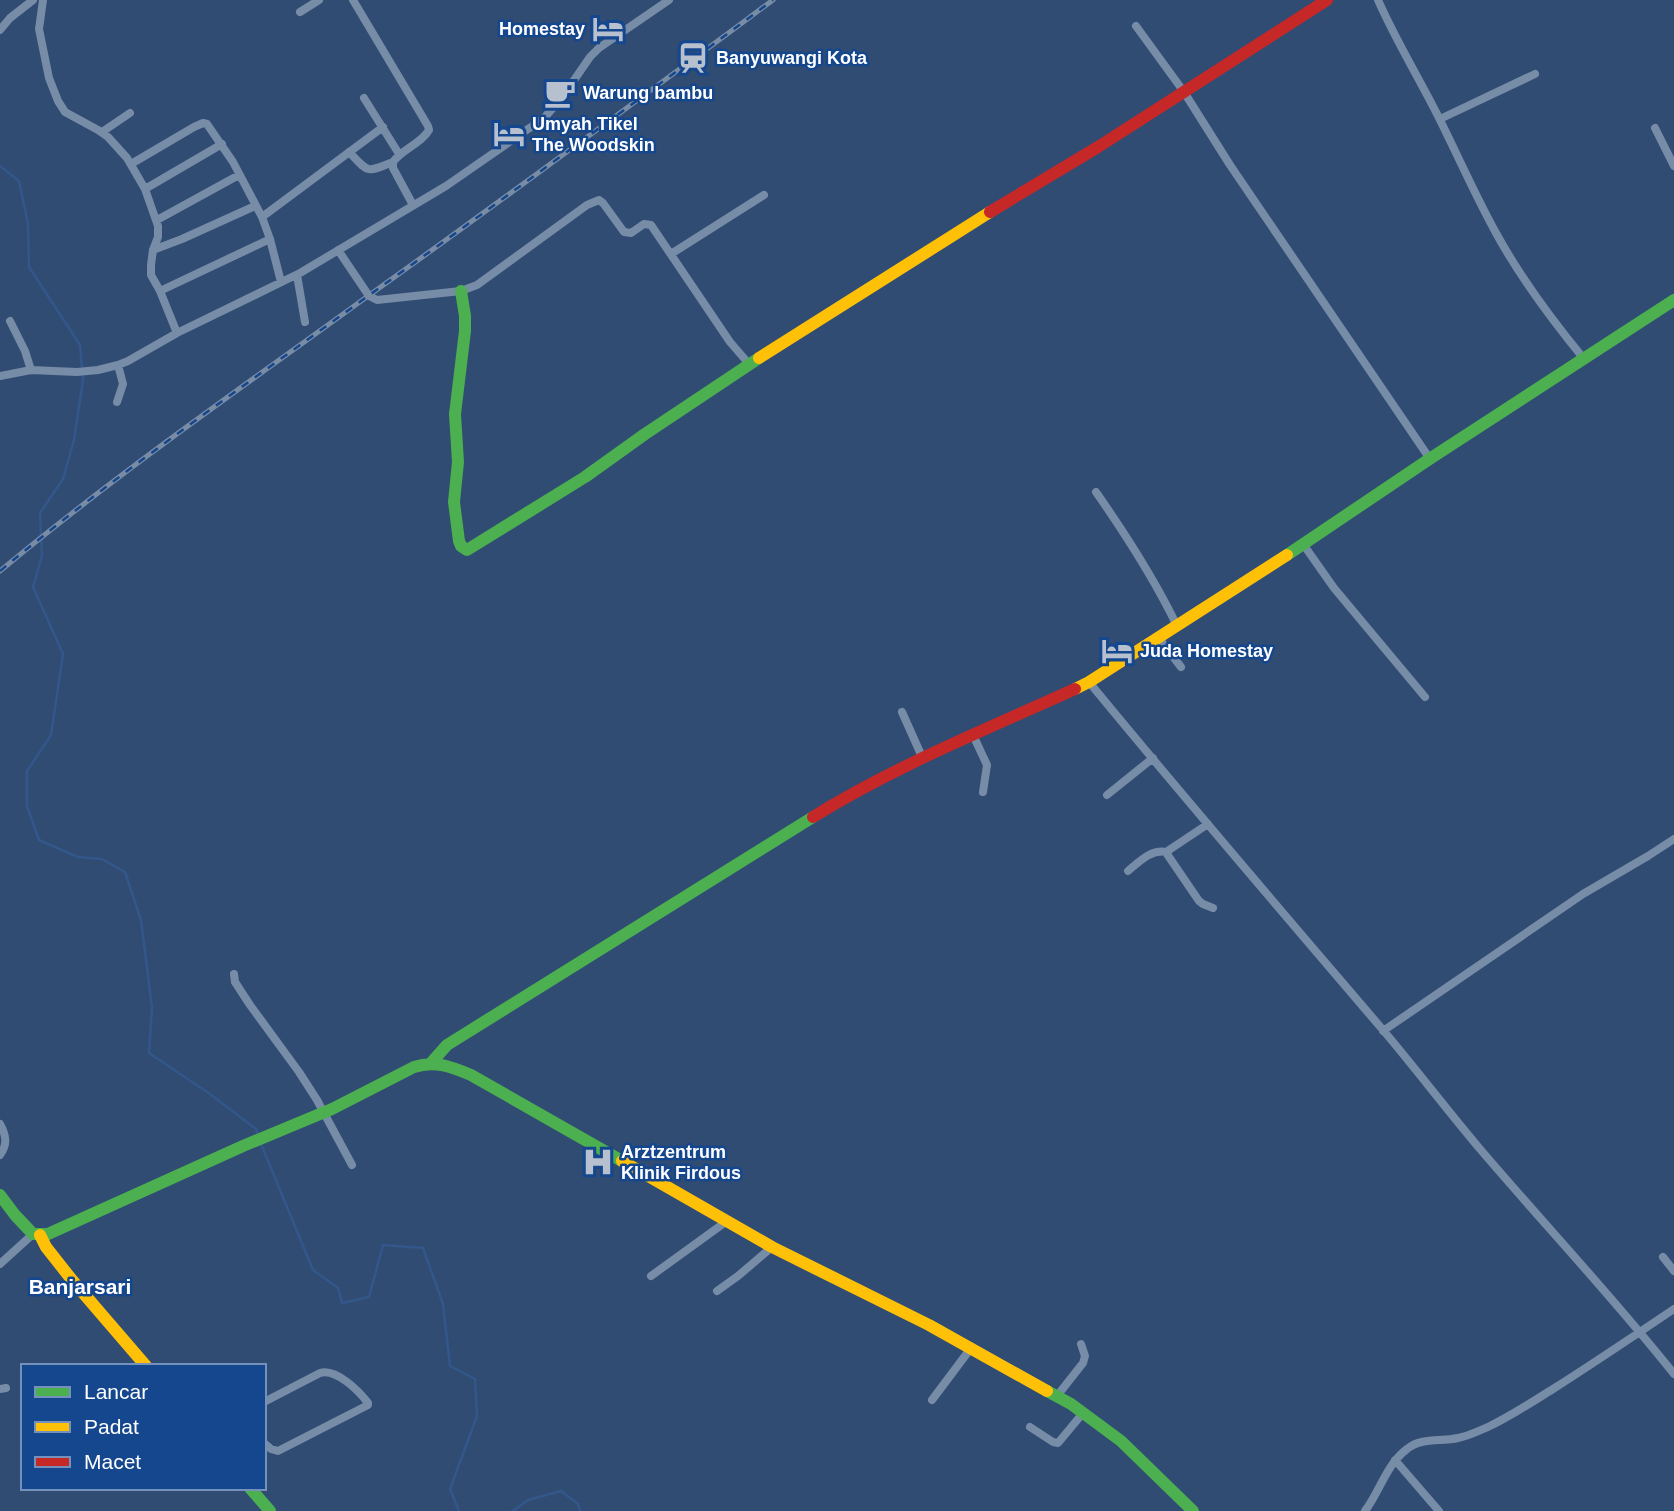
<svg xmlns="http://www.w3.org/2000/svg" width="1674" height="1511" font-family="Arial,sans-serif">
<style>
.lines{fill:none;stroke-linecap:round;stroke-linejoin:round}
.stream{stroke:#33578b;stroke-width:2.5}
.street{stroke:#778ca6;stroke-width:8}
.fast{stroke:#4caf50;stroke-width:12}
.slow{stroke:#ffc107;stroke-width:12}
.jam{stroke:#c62828;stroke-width:12}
.rail-casing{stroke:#798ca6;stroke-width:5}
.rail{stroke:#15478e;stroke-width:2.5;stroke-dasharray:8;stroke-linecap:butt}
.labels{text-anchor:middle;stroke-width:5;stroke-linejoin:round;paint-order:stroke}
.poi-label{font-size:18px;font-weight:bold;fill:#fff;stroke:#15478e;text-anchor:start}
.quarter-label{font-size:21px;font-weight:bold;fill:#fff;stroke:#15478e}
</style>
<rect width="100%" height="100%" fill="#304c73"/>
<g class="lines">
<!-- stream -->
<path class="stream" d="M 0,166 L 19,181 L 28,224 L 29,267 L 80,345 L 82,368
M 83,375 L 83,380 L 74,440 L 63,479 L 40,513 L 42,556 L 33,587 L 63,654 L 51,735 L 27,771 L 27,806 L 39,840 L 78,857 L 102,859 L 125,872 L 141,920 L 152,1008 L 149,1053 L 210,1094 L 256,1129 L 258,1135
M 261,1144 L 313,1270 L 338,1288 L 342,1303 L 369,1297 L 383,1245 L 423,1248 L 443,1304 L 450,1366 L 475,1379 L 477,1416 L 450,1489 L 459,1511
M 513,1511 L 528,1500 L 561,1491 L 578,1504 L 580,1511"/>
<!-- street -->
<path class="street" d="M 43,0 L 39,29 L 49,78 L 58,101 L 65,112 L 98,130 L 108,137 L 127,158 L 145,189 L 158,226 L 158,237 L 153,250 L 151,265 L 151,275 L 160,291 L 177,333
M 353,0 L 428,126 L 429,130 C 421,144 402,149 393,162 L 393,168 L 413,205
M 1378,0 C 1396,41 1419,78 1439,118 C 1458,156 1475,195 1496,233 C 1520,277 1552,320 1584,359
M 300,12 L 319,0
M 1136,26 L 1184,92 L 1230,165 L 1430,459
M 0,30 L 10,18 L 33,0
M 364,98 L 399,154
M 1440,119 L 1535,74
M 1655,128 L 1674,166
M 102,132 L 130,113
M 349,152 C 369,173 366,173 393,162
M 131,164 L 194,127 L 203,123 L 207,124 L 233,162 L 262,217 L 270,239 L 281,282
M 145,189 L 222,144
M 262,217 L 383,127
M 157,220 L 239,175
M 153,250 L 182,239 L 255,206
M 338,250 L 369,296 L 377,300 L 461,291 L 477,285 L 587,205 L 599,200 L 603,203 L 624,232 L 631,233 L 644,224 L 651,225 L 730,342 L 749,364
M 671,254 L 764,195
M 297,275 L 305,322
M 160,291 L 270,239
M 10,321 L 25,351 L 31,370
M 0,376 L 31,370 L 77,372 L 98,370 L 118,365 L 128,361 L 177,333 L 300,273 L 446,186 L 544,118 L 561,99 L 590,57 L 599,48 L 669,0
M 117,402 L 123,384 L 118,365
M 1096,492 C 1126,535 1154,578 1177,626
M 1303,544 L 1334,588 L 1425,697
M 1158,637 L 1181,667
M 1089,682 C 1185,799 1284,914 1383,1030 C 1416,1069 1447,1110 1480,1149 C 1544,1224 1612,1296 1674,1374
M 902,712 L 923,759
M 973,735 L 987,765 L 983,792
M 1107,795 L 1153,758
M 1208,824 L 1169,850 L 1167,854 L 1199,901 L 1203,904 L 1213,908
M 1128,871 C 1140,861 1151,849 1167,852
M 234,974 L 235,982 L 250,1005 L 299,1072 L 317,1100 L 352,1165
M 1383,1031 L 1583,894 L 1648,856 L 1674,839
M 0,1124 C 6,1135 8,1144 0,1155
M 1663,1257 L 1674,1271
M 0,1264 L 33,1234
M 651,1276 L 727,1221
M 717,1291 L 738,1276 L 772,1247
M 0,1389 L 6,1388
M 1057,1396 L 1083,1363 L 1085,1356 L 1081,1344
M 932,1400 L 971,1348
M 264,1402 L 320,1373 C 336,1368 359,1391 368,1403 L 368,1405 L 278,1451 L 271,1449 L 264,1443
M 1030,1427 L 1053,1442 L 1058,1443 L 1083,1413
M 1395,1460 L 1439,1511
M 1365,1511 C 1380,1491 1386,1465 1407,1449 C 1422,1437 1440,1442 1458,1438 C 1469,1436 1478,1431 1488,1427 C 1511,1416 1532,1402 1553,1389 C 1594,1363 1634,1336 1674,1309"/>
<!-- fast -->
<path class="fast" d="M 461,291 L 465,316 L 465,331 L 455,414 L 458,462 L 454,502 L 459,541 L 461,546 L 467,550 L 585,477 L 645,434 L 759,358
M 1287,555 L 1431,458 L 1674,300
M 431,1063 L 447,1045 L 813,817
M 0,1195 L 15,1215 L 33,1234 L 48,1234 L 243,1146 L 332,1109 L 414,1067 C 435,1060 452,1067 471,1075 L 622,1161
M 1047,1391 L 1071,1404 L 1121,1441 L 1193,1511
M 250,1488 L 270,1511"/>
<!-- slow -->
<path class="slow" d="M 759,358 L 990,212
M 1075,689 L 1089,682 L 1287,555
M 622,1161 L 772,1247 L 929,1325 L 1047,1391
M 40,1235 L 46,1247 L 72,1280 L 146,1366"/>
<!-- jam -->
<path class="jam" d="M 990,212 L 1098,147 L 1327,0
M 813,817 C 895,766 987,729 1075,689"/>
<defs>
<path id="rail" d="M 0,571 C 118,473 244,386 368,296 C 504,199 639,99 773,0"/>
</defs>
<!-- rail casing -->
<use href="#rail" class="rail-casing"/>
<!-- rail -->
<use href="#rail" class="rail"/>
</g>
<!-- icons -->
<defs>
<symbol id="hotel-bare" viewBox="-9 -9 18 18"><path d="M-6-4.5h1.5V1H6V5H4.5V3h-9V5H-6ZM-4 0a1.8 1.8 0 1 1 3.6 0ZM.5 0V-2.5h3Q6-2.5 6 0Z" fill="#b7c0ce" stroke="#15478e" stroke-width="2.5" paint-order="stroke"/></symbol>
<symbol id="station-bare" viewBox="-9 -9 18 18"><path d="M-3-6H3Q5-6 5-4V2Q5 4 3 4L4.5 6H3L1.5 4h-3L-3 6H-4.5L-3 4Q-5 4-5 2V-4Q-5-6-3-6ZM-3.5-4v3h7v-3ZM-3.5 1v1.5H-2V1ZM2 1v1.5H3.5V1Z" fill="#b7c0ce" stroke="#15478e" stroke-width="2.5" paint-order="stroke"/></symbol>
<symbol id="cafe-bare" viewBox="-9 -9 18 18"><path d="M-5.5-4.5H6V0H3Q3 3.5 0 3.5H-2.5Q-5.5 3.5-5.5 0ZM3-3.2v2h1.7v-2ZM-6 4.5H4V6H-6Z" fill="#b7c0ce" stroke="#15478e" stroke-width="2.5" paint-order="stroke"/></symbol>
<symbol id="hospital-bare" viewBox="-9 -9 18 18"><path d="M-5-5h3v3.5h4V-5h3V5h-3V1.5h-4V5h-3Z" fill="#b7c0ce" stroke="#15478e" stroke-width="2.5" paint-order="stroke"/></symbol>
</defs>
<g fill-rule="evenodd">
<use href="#hotel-bare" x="586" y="7" width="44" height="44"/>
<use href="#station-bare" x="671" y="36" width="44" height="44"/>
<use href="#cafe-bare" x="538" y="71" width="44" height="44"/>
<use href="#hotel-bare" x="487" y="112" width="44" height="44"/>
<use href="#hotel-bare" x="1095" y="629" width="44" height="44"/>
<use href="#hospital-bare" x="576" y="1140" width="44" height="44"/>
</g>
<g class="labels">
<!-- poi labels -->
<g class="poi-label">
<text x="585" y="35" text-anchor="end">Homestay</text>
<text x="716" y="64">Banyuwangi Kota</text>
<text x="583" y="99">Warung bambu</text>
<text x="532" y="130">Umyah Tikel<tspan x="532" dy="21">The Woodskin</tspan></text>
<text x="1140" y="657">Juda Homestay</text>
<text x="621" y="1158">Arztzentrum<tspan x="621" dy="21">Klinik Firdous</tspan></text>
</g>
<!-- quarter labels -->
<g class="quarter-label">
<text x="80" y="1294">Banjarsari</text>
</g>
</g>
<!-- legend -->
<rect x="21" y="1364" width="245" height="126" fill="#15478e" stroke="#7391bb" stroke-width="2"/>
<rect x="35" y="1387" width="35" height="10" fill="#4caf50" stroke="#7391bb" stroke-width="2"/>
<text x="84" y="1399" font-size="21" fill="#ffffff">Lancar</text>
<rect x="35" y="1422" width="35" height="10" fill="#ffc107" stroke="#7391bb" stroke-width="2"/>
<text x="84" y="1434" font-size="21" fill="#ffffff">Padat</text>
<rect x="35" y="1457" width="35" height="10" fill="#c62828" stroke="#7391bb" stroke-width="2"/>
<text x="84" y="1469" font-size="21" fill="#ffffff">Macet</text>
</svg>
